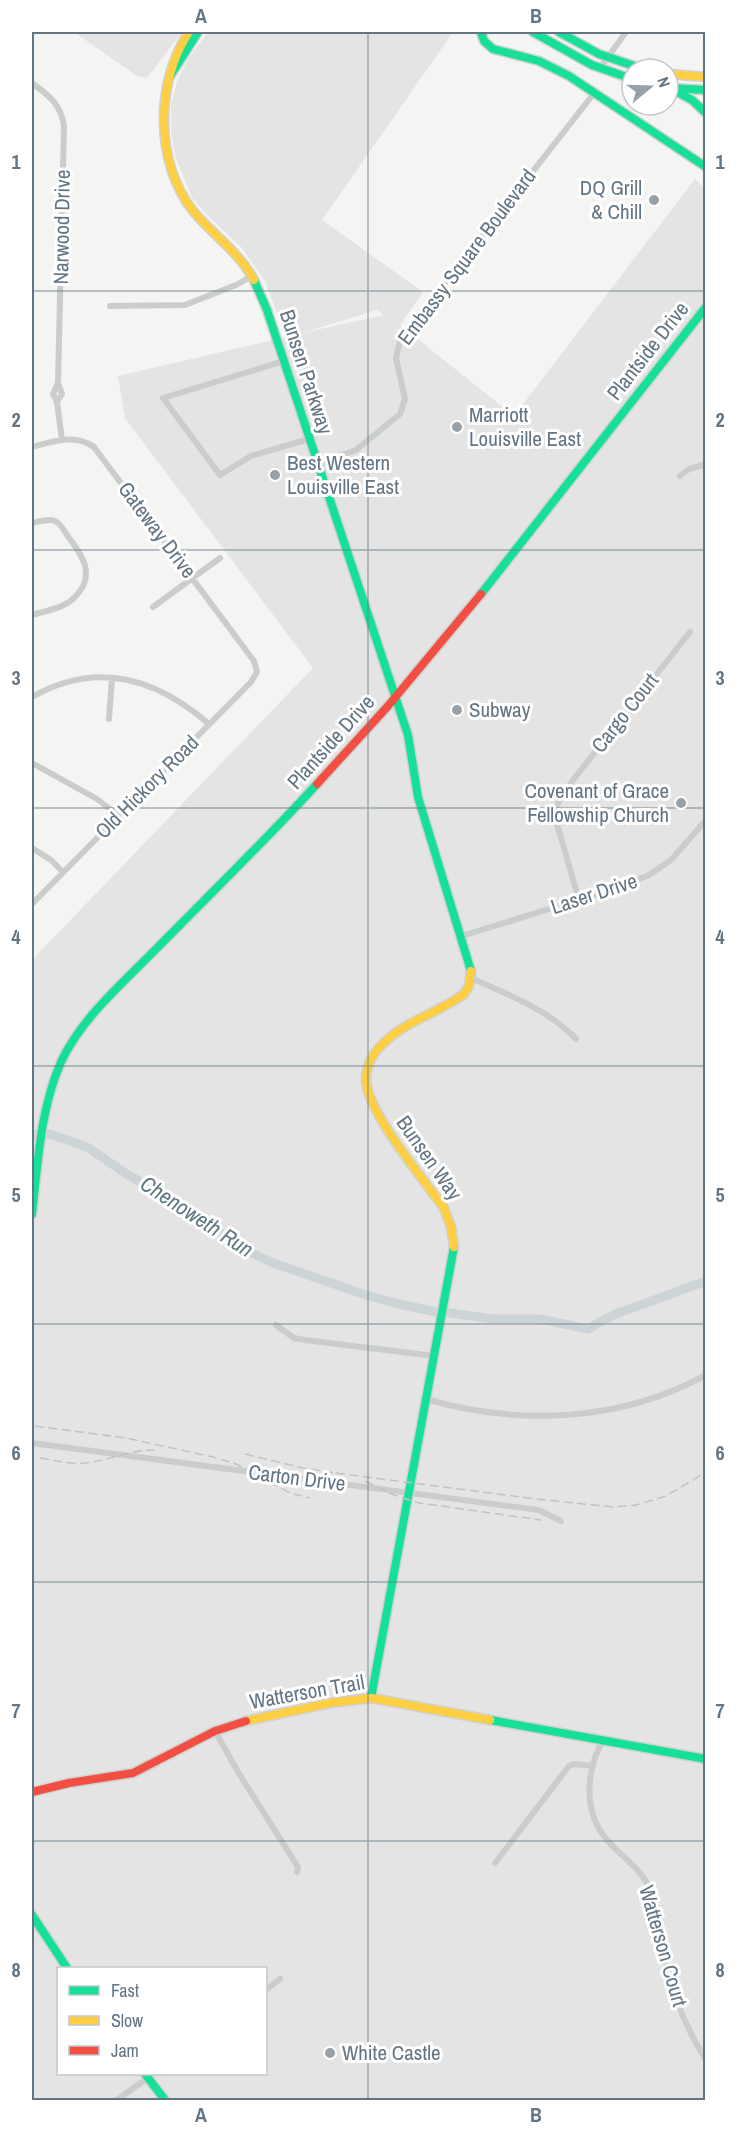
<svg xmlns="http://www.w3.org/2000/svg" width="737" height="2132" font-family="'Archivo Narrow',sans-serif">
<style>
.built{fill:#e3e4e3;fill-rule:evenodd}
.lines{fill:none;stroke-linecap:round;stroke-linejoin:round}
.river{stroke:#ccd4d7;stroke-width:9}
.fast-casing{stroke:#d0d2d2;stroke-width:11}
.slow-casing{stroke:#d0d2d2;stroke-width:11}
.jam-casing{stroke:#d0d2d2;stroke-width:11}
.street{stroke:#cbcdcd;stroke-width:6}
.fast{stroke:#16e098;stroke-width:8}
.slow{stroke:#ffcf43;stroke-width:8}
.jam{stroke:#f24e42;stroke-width:8}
.rail{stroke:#c0c2c3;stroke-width:1.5;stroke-dasharray:9 4.5;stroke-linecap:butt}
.grid{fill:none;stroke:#637583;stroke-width:1.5;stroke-opacity:0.55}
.poi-dot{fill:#96a1aa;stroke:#fff;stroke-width:2}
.labels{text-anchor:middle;stroke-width:6;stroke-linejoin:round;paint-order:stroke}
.poi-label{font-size:21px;fill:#637583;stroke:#fff;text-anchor:start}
.street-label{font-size:21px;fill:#637583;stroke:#fff}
.water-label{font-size:22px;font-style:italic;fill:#5e7780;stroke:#fff}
.neatline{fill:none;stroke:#637583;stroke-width:2}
.grid-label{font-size:20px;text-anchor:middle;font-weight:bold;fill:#637583}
</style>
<rect width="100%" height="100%" fill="#f4f4f2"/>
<!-- built -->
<path class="built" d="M 74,32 L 182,32 L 147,78 L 137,76 Z
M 208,32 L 453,32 L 322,220 L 423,292 L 400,325 L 514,416 L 695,179 L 705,189 L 705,2100 L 32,2100 L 32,960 L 313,668 L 125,418 L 118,376 L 286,337 L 265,281 L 241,247 L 206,214 L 192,198 L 175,156 L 171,130 L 171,105 L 177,81 L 188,59 ZM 377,310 L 384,315 L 302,333 ZM 58,1968 L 266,1968 L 266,2074 L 58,2074 Z"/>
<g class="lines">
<!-- river -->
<path class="river" d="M 32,1134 L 50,1134 L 89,1148 L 125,1173 L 195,1213 L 239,1247 L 273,1263 L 369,1296 L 399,1304 L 436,1312
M 450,1313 L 493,1319 L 540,1319 L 588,1329 L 613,1315 L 706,1281"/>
<defs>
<path id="fast" d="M 481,32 L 484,41 L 493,49 L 539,61 L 569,76 L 706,167
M 533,32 L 592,65 L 632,79
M 559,32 L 599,54 L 643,69
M 170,76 L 198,32
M 705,77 L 706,77
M 670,88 L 706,90
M 670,88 L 692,100 L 706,113
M 254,280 L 267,310 L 408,735 L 418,797 L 471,971
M 481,594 L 706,307
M 32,1214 C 38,1163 40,1110 61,1062 C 82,1017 124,982 158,947 C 211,893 266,840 317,784
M 371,1698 L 454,1247
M 490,1720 L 706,1759
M 32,1915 L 67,1968
M 145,2074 L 165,2100"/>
<path id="slow" d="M 189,32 C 155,83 155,162 193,211 C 213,235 239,252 254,280
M 668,74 L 706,77
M 454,1247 L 451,1227 L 444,1208 C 424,1180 367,1112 366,1080 C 366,1064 374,1051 386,1041 C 408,1020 440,1012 464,994 L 469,986 L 471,971
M 246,1721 L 330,1703 L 371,1698 L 490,1720"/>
<path id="jam" d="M 317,784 L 388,706 L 481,594
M 32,1792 L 69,1783 L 133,1773 L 215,1731 L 246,1721"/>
</defs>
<!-- fast casing -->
<use href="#fast" class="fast-casing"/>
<!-- slow casing -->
<use href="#slow" class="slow-casing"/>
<!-- jam casing -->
<use href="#jam" class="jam-casing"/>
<!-- street -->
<path class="street" d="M 600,68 L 626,32
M 32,83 C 48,95 61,104 64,126 L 58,383 L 62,394 L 57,402
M 110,306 L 185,305 L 236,285 L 252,276
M 284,361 L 163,398 L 220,475 L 251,456 L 309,439
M 58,383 L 53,394 L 57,402 L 62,440
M 32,447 C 52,442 75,433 94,447 L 254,661 L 257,672 L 251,682 L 32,904
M 317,464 L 356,450 L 400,414 L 405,399 L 396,358 L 400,341 L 595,92
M 680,476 L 689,469 L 706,464
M 32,523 C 39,522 47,518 55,521 C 60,523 64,530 67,535 C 82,555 97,575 75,597 C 65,608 45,611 32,615
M 153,607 L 220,558
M 32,697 C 97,660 156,678 209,724
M 109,719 L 112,678
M 32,763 L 97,799 L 119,816
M 32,848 L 51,860 L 63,872
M 579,900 L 555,817 L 558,803 L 573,780 L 690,632
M 462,936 L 617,888 L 649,875 L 671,860 L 706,820
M 471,978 C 507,994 549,1010 576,1039
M 276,1325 L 294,1338 L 305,1340 L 434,1356
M 426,1399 C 519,1426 620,1422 706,1375
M 32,1443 L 539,1510 L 561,1521
M 215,1731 L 238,1772 L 298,1867 L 297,1872
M 603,1741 C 591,1759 586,1790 592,1811 C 601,1849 637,1858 651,1891 C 661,1914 662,1942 667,1967 C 674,2000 688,2031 706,2060
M 495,1863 L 569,1766 L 574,1764 L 593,1766
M 266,1990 L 280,1979
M 117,2100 L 153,2074"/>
<!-- fast -->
<use href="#fast" class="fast"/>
<!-- slow -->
<use href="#slow" class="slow"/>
<!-- jam -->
<use href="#jam" class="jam"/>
<!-- rail -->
<path class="rail" d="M 35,1426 L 126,1438 L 213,1457 L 236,1464 L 290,1493 L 310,1498
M 245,1454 L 303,1468 L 342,1474
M 40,1458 C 54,1460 71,1465 86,1463 C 110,1460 129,1450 154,1450
M 336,1473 L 536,1499 L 613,1507 L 636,1505 L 666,1496 L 706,1472
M 365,1481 L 394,1495 L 419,1503 L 541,1520"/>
</g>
<!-- grid -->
<path class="grid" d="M 368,32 L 368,2100M 32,291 L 706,291M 32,550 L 706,550M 32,808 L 706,808M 32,1066 L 706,1066M 32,1324 L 706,1324M 32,1582 L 706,1582M 32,1841 L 706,1841"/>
<!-- markers -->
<g class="poi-dot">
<circle cx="654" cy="200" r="6"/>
<circle cx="457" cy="427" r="6"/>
<circle cx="275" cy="475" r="6"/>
<circle cx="457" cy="710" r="6"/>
<circle cx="681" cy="803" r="6"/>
<circle cx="330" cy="2053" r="6"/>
</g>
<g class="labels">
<!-- poi labels -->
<g class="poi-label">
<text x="642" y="195" text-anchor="end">DQ Grill<tspan x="642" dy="24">&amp; Chill</tspan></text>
<text x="469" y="422">Marriott<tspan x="469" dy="24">Louisville East</tspan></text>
<text x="287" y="470">Best Western<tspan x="287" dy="24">Louisville East</tspan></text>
<text x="469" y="717">Subway</text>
<text x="669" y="798" text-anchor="end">Covenant of Grace<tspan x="669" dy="24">Fellowship Church</tspan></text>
<text x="342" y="2060">White Castle</text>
</g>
<!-- street labels -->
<g class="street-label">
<text transform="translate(62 227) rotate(-89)" y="7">Narwood Drive</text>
<text transform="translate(467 257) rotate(-53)" y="7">Embassy Square Boulevard</text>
<text transform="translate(648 351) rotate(-52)" y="7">Plantside Drive</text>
<text transform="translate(306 372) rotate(72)" y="7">Bunsen Parkway</text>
<text transform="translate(157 530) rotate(53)" y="7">Gateway Drive</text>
<text transform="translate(625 713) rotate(-52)" y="7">Cargo Court</text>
<text transform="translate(331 742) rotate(-48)" y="7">Plantside Drive</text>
<text transform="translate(147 787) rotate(-45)" y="7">Old Hickory Road</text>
<text transform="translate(594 894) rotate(-18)" y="7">Laser Drive</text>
<text transform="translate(429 1158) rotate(55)" y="7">Bunsen Way</text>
<text transform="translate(297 1478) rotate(7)" y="7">Carton Drive</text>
<text transform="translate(307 1692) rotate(-10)" y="7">Watterson Trail</text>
<text transform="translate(663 1946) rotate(74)" y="7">Watterson Court</text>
</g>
<!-- water labels -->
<g class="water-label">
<text transform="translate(197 1216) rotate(33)" y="8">Chenoweth Run</text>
</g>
</g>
<!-- border -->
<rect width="737" height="2132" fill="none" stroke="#ffffff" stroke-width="66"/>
<!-- legend -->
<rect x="57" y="1967" width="210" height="108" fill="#ffffff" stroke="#c1c8cd" stroke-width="1.5"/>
<rect x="69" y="1986" width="30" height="9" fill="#16e098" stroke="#c1c8cd" stroke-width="1.5"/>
<text x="111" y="1997" font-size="18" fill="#637583">Fast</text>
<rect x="69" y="2016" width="30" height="9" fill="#ffcf43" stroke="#c1c8cd" stroke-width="1.5"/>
<text x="111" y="2027" font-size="18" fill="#637583">Slow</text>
<rect x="69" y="2046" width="30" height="9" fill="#f24e42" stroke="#c1c8cd" stroke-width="1.5"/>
<text x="111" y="2057" font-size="18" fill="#637583">Jam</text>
<!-- north arrow -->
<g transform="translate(650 87) rotate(71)"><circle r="28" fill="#ffffff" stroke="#c1c8cd" stroke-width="1.5"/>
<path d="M0-4.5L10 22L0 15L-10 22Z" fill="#96a1aa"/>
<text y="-9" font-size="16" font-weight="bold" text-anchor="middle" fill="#637583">N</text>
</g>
<rect x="33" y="33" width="671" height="2066" class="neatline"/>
<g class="grid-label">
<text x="201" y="23">A</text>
<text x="536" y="23">B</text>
<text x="16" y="169">1</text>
<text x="720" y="169">1</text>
<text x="16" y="427">2</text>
<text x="720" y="427">2</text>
<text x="16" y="685">3</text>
<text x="720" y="685">3</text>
<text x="16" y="944">4</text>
<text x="720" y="944">4</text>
<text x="16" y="1202">5</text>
<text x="720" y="1202">5</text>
<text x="16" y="1460">6</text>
<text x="720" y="1460">6</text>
<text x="16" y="1718">7</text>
<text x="720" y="1718">7</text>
<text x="16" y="1977">8</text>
<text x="720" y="1977">8</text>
<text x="201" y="2122">A</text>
<text x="536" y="2122">B</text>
</g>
</svg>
